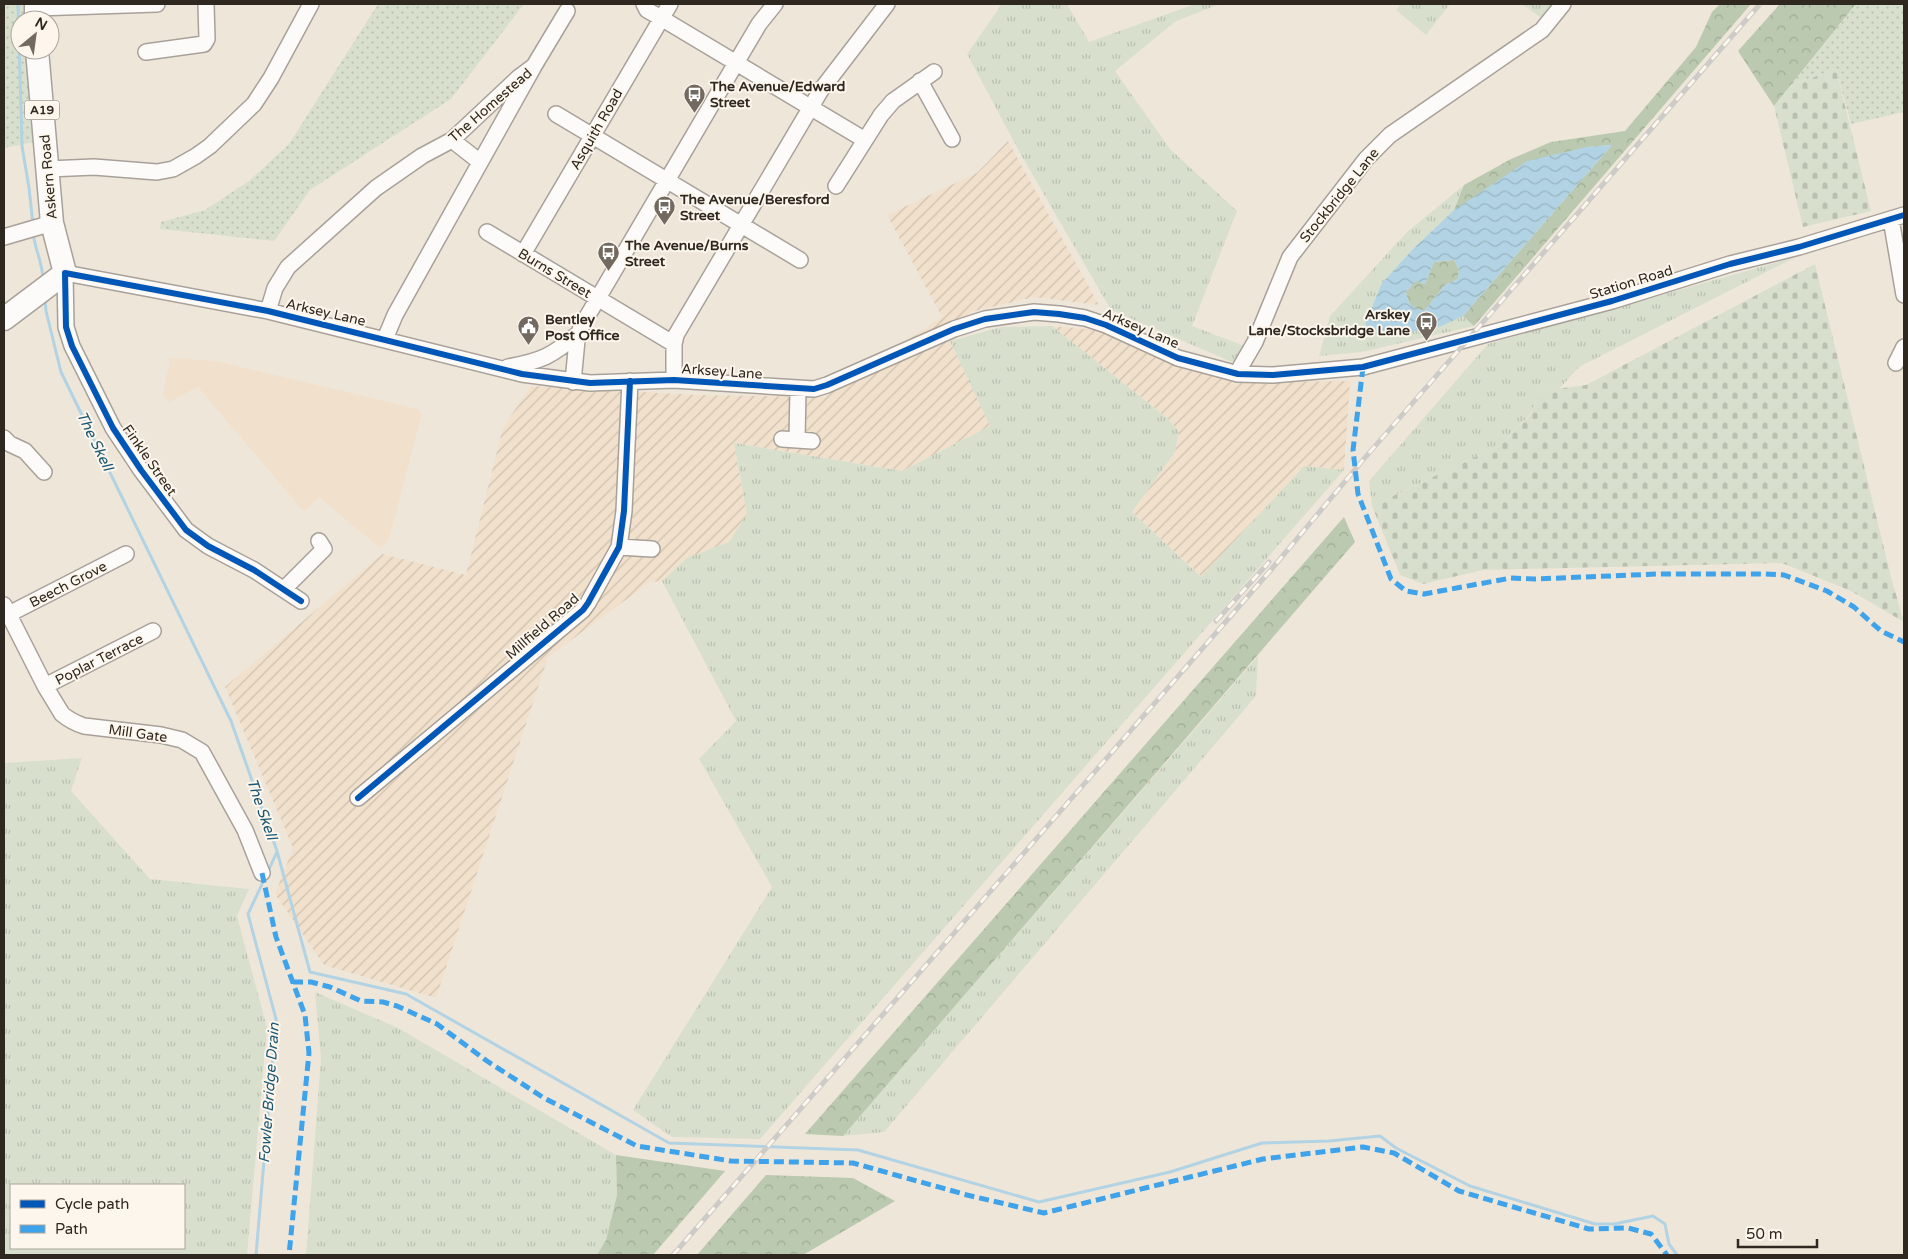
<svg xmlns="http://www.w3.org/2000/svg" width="1908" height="1259" font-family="'Varela Round',sans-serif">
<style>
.built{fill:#f1e1cc}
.industrial{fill:url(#industrial-furrows)}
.grass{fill:url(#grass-tufts);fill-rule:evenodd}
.forest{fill:url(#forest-crowns)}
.cemetery{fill:url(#cemetery-stones)}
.park{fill:url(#park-dots)}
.water{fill:url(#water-waves);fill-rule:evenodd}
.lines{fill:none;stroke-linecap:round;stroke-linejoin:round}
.stream{stroke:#b2d3e3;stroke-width:3}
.minor-casing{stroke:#a8a199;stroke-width:18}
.highway-casing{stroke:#a8a199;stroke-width:25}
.minor{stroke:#fdfbf9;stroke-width:15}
.highway{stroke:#fdfbf9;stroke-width:22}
.rail-casing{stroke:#cdcbc7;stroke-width:5}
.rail{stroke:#fdf6ed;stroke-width:3;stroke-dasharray:9;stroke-linecap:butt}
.quiet{stroke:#3ea3ea;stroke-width:5;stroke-dasharray:10 5;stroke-linecap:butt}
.cycleway-casing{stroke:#fdf6ed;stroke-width:9}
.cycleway{stroke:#0057b8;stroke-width:6}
.labels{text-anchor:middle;stroke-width:4;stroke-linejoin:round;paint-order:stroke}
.shield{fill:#fdf6ed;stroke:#6c665e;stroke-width:1}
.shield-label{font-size:12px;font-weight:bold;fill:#2e2820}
.poi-label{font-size:14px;font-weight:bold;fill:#2e2820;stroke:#fdf6ed;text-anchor:start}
.street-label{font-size:14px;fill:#2e2820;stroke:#fdf6ed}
.water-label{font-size:15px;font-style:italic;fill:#1c5975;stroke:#fdf6ed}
</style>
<defs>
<pattern id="industrial-furrows" width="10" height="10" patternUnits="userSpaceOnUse" patternTransform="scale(1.25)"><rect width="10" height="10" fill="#f1e1cc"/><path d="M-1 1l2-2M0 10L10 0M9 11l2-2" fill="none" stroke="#cfc1af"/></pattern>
<pattern id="grass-tufts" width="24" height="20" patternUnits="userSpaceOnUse" patternTransform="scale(1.25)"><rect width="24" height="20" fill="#d8e0cd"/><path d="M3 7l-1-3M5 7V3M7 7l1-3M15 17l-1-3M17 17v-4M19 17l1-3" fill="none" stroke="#bac0b0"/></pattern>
<pattern id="forest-crowns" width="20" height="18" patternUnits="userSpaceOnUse" patternTransform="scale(1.25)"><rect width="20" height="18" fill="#bac9af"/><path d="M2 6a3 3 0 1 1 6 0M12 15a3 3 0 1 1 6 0" fill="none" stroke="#a0ad96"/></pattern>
<pattern id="cemetery-stones" width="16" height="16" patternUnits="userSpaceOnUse" patternTransform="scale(1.25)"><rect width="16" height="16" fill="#d8e0cd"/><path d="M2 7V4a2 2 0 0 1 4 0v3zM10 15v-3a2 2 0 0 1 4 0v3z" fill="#bac0b0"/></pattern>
<pattern id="park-dots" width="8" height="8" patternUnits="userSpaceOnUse" patternTransform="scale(1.25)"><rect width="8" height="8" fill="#d8e0cd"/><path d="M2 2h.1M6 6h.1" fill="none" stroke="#bac0b0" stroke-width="1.8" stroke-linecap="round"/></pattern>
<pattern id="water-waves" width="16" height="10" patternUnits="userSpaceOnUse" patternTransform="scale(1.25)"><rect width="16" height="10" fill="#b2d3e3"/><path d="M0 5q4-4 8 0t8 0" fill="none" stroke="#99b5c2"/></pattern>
</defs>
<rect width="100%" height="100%" fill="#efe6da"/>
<!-- built -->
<path class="built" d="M 170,358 L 216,361 L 418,409 L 422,414 L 389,539 L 381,549 L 319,497 L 304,512 L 198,387 L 169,402 L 163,394 Z"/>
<!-- industrial -->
<path class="industrial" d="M 1008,141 L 1099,305 L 1034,297 L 970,312 L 950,341 L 990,426 L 902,471 L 734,443 L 747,514 L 729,542 L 687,558 L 662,581 L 650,582 L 548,657 L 436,998 L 324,965 L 275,894 L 293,848 L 225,687 L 382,554 L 466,575 L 503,427 L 531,386 L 697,395 L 824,397 L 942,317 L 887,215 L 977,173 Z
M 1052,326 L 1097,330 L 1189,370 L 1252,382 L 1350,381 L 1344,470 L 1304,466 L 1202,577 L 1132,512 L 1175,452 L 1179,432 L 1167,418 Z"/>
<!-- grass -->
<path class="grass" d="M 1002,4 L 1067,4 L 1089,42 L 1195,4 L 1220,4 L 1176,21 L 1115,71 L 1170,149 L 1237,211 L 1192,326 L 1247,347 L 1232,362 L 1111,310 L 1020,153 L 967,54 Z
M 1401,4 L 1450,4 L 1426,35 L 1396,10 Z
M 1522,4 L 1556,4 L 1543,19 Z
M 1464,185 L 1454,210 L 1414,248 L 1442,326 L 1463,316 L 1474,326 L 1362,352 L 1319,356 L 1330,316 L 1407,232 Z
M 1796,257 L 1579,367 L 1559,389 L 1540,391 L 1531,413 L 1500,445 L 1372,506 L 1369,481 L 1488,344 Z
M 1052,326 L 1167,418 L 1179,432 L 1175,452 L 1132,512 L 1201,577 L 1304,466 L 1344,470 L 760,1139 L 672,1137 L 633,1110 L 772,887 L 699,759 L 736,721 L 662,581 L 687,558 L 729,542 L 747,514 L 734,443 L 902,471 L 990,426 L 950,341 L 1001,327 Z
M 1258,656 L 1256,696 L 884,1132 L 843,1136 Z
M 82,758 L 71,791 L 150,879 L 249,889 L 237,916 L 267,1028 L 247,1255 L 4,1255 L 4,763 ZM 11,1185 L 184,1185 L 184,1248 L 11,1248 Z
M 315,992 L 398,1028 L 616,1155 L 617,1195 L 606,1240 L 597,1255 L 306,1255 L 321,1058 Z"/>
<!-- forest -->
<path class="forest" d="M 1720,4 L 1751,4 L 1474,326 L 1463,316 L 1612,145 L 1587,147 L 1454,210 L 1464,185 L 1511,159 L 1551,142 L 1625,131 L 1696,47 L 1712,12 Z
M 1780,4 L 1856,4 L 1774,106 L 1738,51 Z
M 1454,260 L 1459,269 L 1458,279 L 1445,285 L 1424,311 C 1412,308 1408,304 1406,292 L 1416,281 L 1425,284 L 1434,262 Z
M 1344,517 L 1355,542 L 843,1136 L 805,1134 Z
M 616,1155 L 725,1171 L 653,1255 L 597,1255 L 606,1240 L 617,1195 Z
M 766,1175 L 853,1178 L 895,1201 L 803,1255 L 697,1255 Z"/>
<!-- cemetery -->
<path class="cemetery" d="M 1836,69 L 1871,211 L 1803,227 L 1774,106 L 1791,85 Z
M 1815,264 L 1891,577 L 1904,622 L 1851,591 L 1782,563 L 1483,570 L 1423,584 L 1400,575 L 1372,506 L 1500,445 L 1531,414 L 1540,391 L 1586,385 Z"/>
<!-- park -->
<path class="park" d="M 4,4 L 26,4 L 26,20 L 20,20 L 20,50 L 28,50 L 34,142 L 4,148 Z
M 378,4 L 524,4 L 451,99 L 310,190 L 274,241 L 160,229 L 161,222 L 205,210 L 249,181 L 289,144 Z
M 1856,4 L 1904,4 L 1904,112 L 1851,124 L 1836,69 L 1791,85 Z"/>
<!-- water -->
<path class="water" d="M 1612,145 L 1463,316 L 1442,326 L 1386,337 L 1370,332 L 1365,324 L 1382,283 L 1414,248 L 1454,210 L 1527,161 L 1587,147 ZM 1454,260 L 1459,269 L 1458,279 L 1445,285 L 1424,311 C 1412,308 1408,304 1406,292 L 1416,281 L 1425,284 L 1434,262 Z"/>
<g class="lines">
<!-- stream -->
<path class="stream" d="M 18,4 L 22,146 L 29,188 L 33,224
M 33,233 C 35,249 42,262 43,278
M 45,299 L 46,311 L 61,372 L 231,721 L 277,851 L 310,972 L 406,994 L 669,1143 L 858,1150 L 1039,1202 L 1170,1172 L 1262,1143 L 1329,1141 L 1380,1136 L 1396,1148 L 1470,1186 L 1595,1224 L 1614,1224 L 1653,1216 L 1665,1224 L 1669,1244 L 1677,1255
M 256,1255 L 276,1019 L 248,914 L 277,852"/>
<defs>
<path id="minor" d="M 644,4 L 647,10 L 661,18 L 865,140
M 36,8 L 157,4
M 146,52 L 204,44 L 207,39 L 206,4
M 534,66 L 567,11
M 920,81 L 952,139
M 556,114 L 800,260
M 452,140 L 480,162
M 48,169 L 94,167 L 157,172 L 173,169 L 196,156 L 210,146 L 254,104 L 271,78 L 311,4
M 836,186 L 881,115 L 893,101 L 934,72
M 1891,219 L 1904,295
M 487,232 L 674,344
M 4,237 L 52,223
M 523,254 L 670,4
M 268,311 L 275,288 L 288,267 L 376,188 L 422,156 L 452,140 L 518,78 L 534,66 L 395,315 L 385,339
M 1896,363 L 1904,347
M 508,367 C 542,361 552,356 579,333
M 1238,374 L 1241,366 L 1255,342 L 1290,257 L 1366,159 L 1390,135 L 1542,30 L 1563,4
M 674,380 L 674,344 L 676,335 L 821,90 L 887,4
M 573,382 L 577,340 L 581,327 L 736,63 L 759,24 L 775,4
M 4,438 L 10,444 L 25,451 L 44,472
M 782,439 L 812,441
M 797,440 L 798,389
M 619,547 L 652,549
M 284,589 L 324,549 L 319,541
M 301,601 L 254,570 L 208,546 L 186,530 L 141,470 L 113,428 L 72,346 L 66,327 L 65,273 L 268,311 L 522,374 L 590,383 L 674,380 L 814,389 L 827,385 L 954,329 L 985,319 L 1034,312 L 1059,314 L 1085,318 L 1106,325 L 1178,358 L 1238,374 L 1273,375 L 1363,367 L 1612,301 L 1730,264 L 1799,247 L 1904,215
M 4,605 L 45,686 L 62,714 C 69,720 75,723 84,726 L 161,735 L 182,740 L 202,752 L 245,830 L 262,873
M 9,614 L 126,554
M 45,686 L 153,631
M 358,798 L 583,610 L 588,603 L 619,547 L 624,511 L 630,381"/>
<path id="highway" d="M 36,4 L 36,20
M 4,319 L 65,273 L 52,223 L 37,50"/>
</defs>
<!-- minor casing -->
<use href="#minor" class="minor-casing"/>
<!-- highway casing -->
<use href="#highway" class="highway-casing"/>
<!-- minor -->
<use href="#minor" class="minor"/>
<!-- highway -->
<use href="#highway" class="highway"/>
<defs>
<path id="rail" d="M 1216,621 L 1269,562
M 673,1255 L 1270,571 L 1363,460 L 1760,4"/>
</defs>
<!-- rail casing -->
<use href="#rail" class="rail-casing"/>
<!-- rail -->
<use href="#rail" class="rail"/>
<!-- quiet -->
<path class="quiet" d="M 1363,367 L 1353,450 L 1358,494 L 1391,579 L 1406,591 L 1424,594 L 1511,578 L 1535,579 L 1657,574 L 1764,574 L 1784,575 L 1827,591 L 1854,607 L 1881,631 L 1904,642
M 262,873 L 276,937 L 305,1015 L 309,1053 L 289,1255
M 293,982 L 311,982 L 330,987 L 361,1001 L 383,1002 L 397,1006 L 437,1024 L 487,1061 L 544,1098 L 637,1146 L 731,1161 L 853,1163 L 967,1195 L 1044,1213 L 1263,1159 L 1363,1147 L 1394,1153 L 1459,1191 L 1589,1229 L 1628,1228 L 1651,1234 L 1667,1255"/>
<defs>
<path id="cycleway" d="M 301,601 L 254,570 L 208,546 L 186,530 L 141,470 L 113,428 L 72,346 L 66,327 L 65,273 L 268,311 L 522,374 L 590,383 L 674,380 L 814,389 L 827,385 L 954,329 L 985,319 L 1034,312 L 1059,314 L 1085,318 L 1106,325 L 1178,358 L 1238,374 L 1273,375 L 1363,367 L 1612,301 L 1730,264 L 1799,247 L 1904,215
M 358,798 L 583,610 L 588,603 L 619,547 L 624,511 L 630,381"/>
</defs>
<!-- cycleway casing -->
<use href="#cycleway" class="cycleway-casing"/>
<!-- cycleway -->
<use href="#cycleway" class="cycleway"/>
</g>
<!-- icons -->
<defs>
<symbol id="bus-pin" viewBox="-11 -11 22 30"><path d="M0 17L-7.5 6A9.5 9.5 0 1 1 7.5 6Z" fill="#726a61" stroke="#fdf6ed"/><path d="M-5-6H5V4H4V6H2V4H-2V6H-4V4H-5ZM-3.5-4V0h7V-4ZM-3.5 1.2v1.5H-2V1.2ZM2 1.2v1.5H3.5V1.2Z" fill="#fff"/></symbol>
<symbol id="civic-pin" viewBox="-11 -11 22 30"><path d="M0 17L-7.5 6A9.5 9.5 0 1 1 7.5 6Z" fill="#726a61" stroke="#fdf6ed"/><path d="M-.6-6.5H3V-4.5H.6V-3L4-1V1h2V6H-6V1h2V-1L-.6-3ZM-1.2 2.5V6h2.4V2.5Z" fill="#fff"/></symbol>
</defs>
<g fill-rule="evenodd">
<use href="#bus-pin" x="682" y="82" width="25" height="34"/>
<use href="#bus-pin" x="652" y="194" width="25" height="34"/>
<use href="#bus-pin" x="596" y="240" width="25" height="34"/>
<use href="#bus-pin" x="1414" y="310" width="25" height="34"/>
<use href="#civic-pin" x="516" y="314" width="25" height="34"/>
</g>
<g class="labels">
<!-- shield labels -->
<rect class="shield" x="24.5" y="100.5" width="35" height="19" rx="4"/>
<g class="shield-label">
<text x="42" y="114">A19</text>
</g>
<!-- poi labels -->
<g class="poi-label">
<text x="710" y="91">The Avenue/Edward<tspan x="710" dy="16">Street</tspan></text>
<text x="680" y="204">The Avenue/Beresford<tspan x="680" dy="16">Street</tspan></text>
<text x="625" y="250">The Avenue/Burns<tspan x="625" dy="16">Street</tspan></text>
<text x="1410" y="319" text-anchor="end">Arskey<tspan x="1410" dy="16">Lane/Stocksbridge Lane</tspan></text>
<text x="545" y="324">Bentley<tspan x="545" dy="16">Post Office</tspan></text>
</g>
<!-- street labels -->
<g class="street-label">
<text transform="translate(490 105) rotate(-41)" y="5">The Homestead</text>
<text transform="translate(596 129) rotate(-60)" y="5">Asquith Road</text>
<text transform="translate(48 177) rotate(-95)" y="5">Askern Road</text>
<text transform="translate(1339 195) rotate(-51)" y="5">Stockbridge Lane</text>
<text transform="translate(555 273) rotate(31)" y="5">Burns Street</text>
<text transform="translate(1631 282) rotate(-17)" y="5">Station Road</text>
<text transform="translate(326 312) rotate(13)" y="5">Arksey Lane</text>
<text transform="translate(1141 328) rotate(23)" y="5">Arksey Lane</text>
<text transform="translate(722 371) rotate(4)" y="5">Arksey Lane</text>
<text transform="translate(150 460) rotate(55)" y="5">Finkle Street</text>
<text transform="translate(68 584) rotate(-27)" y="5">Beech Grove</text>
<text transform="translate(542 626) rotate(-41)" y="5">Millfield Road</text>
<text transform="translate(99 659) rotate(-27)" y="5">Poplar Terrace</text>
<text transform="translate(138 733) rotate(8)" y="5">Mill Gate</text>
</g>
<!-- water labels -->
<g class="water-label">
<text transform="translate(95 441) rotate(64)" y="5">The Skell</text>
<text transform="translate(262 809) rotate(71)" y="5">The Skell</text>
<text transform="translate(269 1093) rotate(-86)" y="5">Fowler Bridge Drain</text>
</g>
</g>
<!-- border -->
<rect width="1908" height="1259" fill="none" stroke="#2e2820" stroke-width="10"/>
<!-- legend -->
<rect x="10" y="1184" width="175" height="65" fill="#fdf6ed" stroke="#aaa49b"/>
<rect x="20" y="1200" width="25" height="8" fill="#0057b8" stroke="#aaa49b"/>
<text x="55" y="1209" font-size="15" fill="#2e2820">Cycle path</text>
<rect x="20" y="1225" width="25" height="8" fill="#3ea3ea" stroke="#aaa49b"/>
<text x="55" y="1234" font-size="15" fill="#2e2820">Path</text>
<!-- north arrow -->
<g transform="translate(35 35) rotate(29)"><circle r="24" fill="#fdf6ed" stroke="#aaa49b"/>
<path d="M0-4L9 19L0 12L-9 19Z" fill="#726a61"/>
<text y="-8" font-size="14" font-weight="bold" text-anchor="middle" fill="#2e2820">N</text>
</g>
<!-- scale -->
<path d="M1738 1239v8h79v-8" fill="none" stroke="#2e2820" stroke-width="2.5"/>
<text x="1746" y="1239" font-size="15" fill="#2e2820" stroke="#fdf6ed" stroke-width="4" paint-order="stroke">50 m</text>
</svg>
